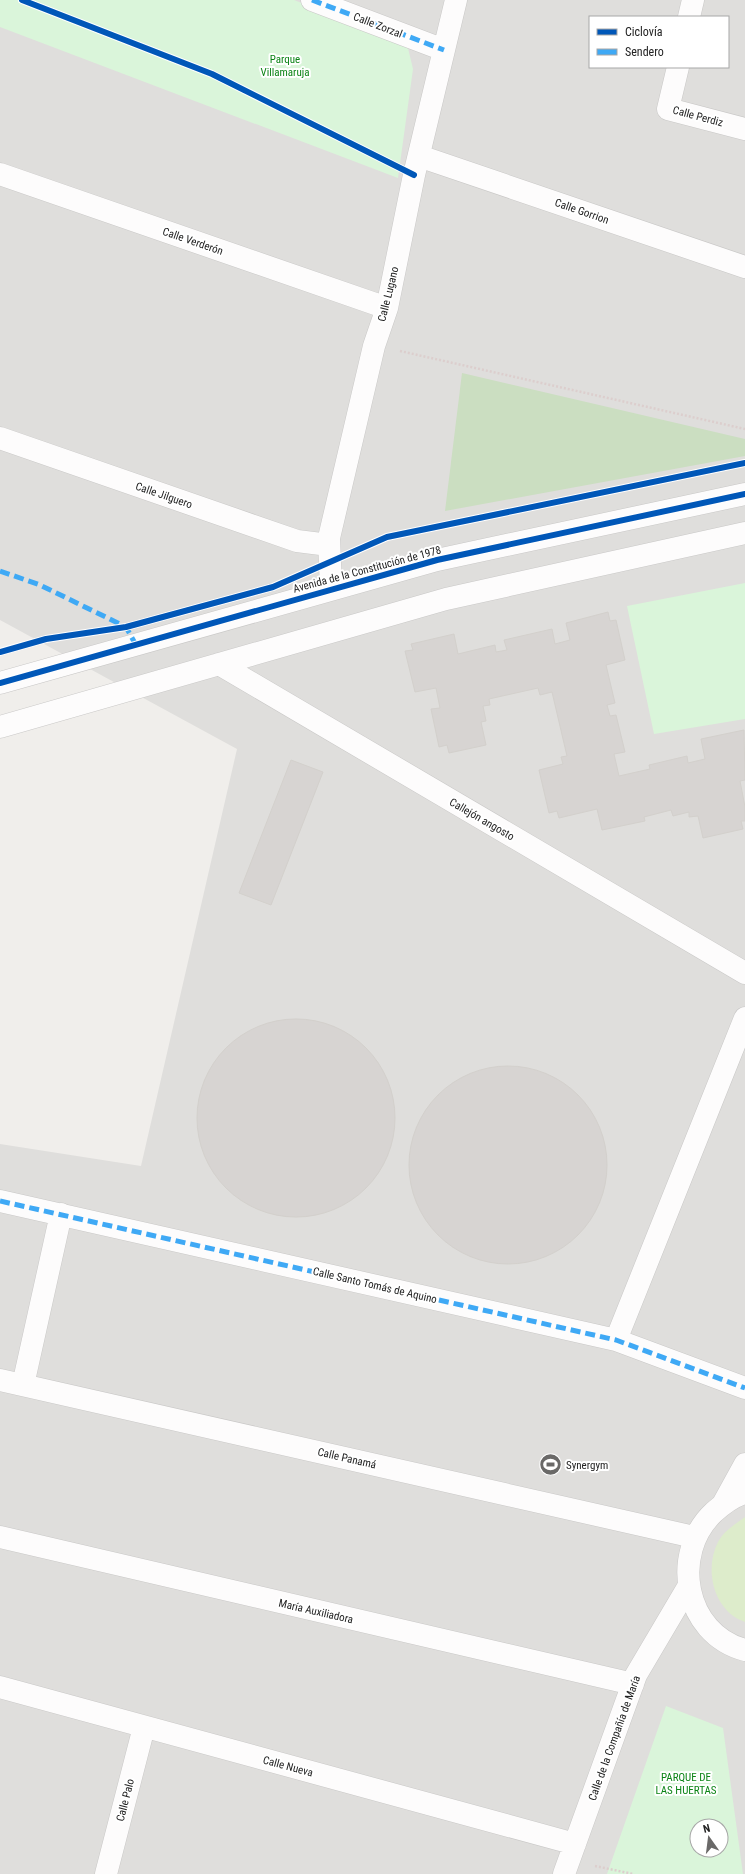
<svg xmlns="http://www.w3.org/2000/svg" width="745" height="1874" font-family="'Roboto Condensed',sans-serif">
<style>
.residential{fill:#dfdedc;fill-rule:evenodd}
.grass{fill:#ddeccb}
.forest{fill:#cbdec1}
.park{fill:#daf5da;fill-rule:evenodd}
.building{fill:#d7d4d2;stroke:#d3d0cc}
.lines{fill:none;stroke-linecap:round;stroke-linejoin:round}
.minor-casing{stroke:#c9c8c7;stroke-width:23}
.path{stroke:#dccecd;stroke-width:2.5;stroke-dasharray:2 2;stroke-linecap:butt}
.minor{stroke:#fdfcfc;stroke-width:22}
.quiet{stroke:#3fa9f5;stroke-width:5;stroke-dasharray:10 5;stroke-linecap:butt}
.cycleway-casing{stroke:#fff;stroke-width:8}
.cycleway{stroke:#0057b8;stroke-width:6}
.labels{text-anchor:middle;stroke-width:4;stroke-linejoin:round;paint-order:stroke}
.street-label{font-size:11px;fill:#222;stroke:#fff}
.park-label{font-size:11px;fill:#0c8416;stroke:#fff}
.poi-label{font-size:11px;fill:#222;stroke:#fff;text-anchor:start}
</style>
<rect width="100%" height="100%" fill="#f0eeeb"/>
<!-- residential -->
<path class="residential" d="M 0,0 L 745,0 L 745,1874 L 0,1874 L 0,1144 L 141,1166 L 237,749 L 0,620 ZM 590,17 L 728,17 L 728,67 L 590,67 ZM 697,1826 L 721,1826 L 721,1850 L 697,1850 Z"/>
<!-- grass -->
<path class="grass" d="M 745,1517 L 745,1622 C 713,1611 704,1569 718,1542 C 724,1531 735,1524 745,1517 Z"/>
<!-- forest -->
<path class="forest" d="M 462,373 L 745,439 L 745,456 L 445,511 Z"/>
<!-- park -->
<path class="park" d="M 0,0 L 294,0 L 407,44 L 413,69 L 398,178 L 0,27 Z
M 745,583 L 745,719 L 654,734 L 627,606 Z
M 666,1706 L 723,1728 L 743,1874 L 607,1874 ZM 697,1826 L 721,1826 L 721,1850 L 697,1850 Z"/>
<!-- building -->
<path class="building" d="M 608,612 L 610,621 L 616,620 L 625,660 L 606,665 L 615,703 L 607,705 L 610,716 L 616,715 L 625,752 L 614,754 L 619,776 L 650,769 L 649,765 L 687,756 L 688,763 L 705,759 L 701,739 L 744,730 L 745,780 L 740,781 L 745,807 L 745,821 L 741,821 L 743,829 L 703,838 L 698,816 L 689,817 L 689,812 L 673,816 L 671,810 L 644,817 L 645,821 L 602,830 L 597,809 L 559,818 L 557,811 L 549,813 L 539,770 L 563,764 L 561,757 L 567,756 L 552,692 L 540,695 L 538,688 L 489,699 L 490,705 L 483,706 L 486,721 L 481,722 L 486,745 L 449,753 L 447,745 L 439,747 L 431,709 L 440,708 L 436,688 L 415,692 L 405,651 L 413,650 L 411,644 L 454,634 L 458,654 L 495,645 L 496,652 L 507,650 L 504,640 L 552,629 L 555,644 L 570,640 L 566,623 Z
M 291,760 L 323,772 L 271,905 L 239,893 Z
M197 1118a99 99 0 1 1 198 0a99 99 0 1 1-198 0Z
M409 1165a99 99 0 1 1 198 0a99 99 0 1 1-198 0Z"/>
<g class="lines">
<defs>
<path id="minor" d="M 312,0 L 444,50
M 689,17 L 693,0
M 678,67 L 668,109 L 745,129
M 419,156 L 745,267
M 0,174 L 387,308
M 0,438 L 297,541 L 329,545
M 331,589 L 329,538 L 374,346 L 387,308 L 414,175 L 456,0
M 219,664 L 745,973
M 0,683 L 437,560 L 745,494
M 0,727 L 446,599 L 745,533
M 0,1201 L 616,1340 L 745,1388
M 616,1340 L 745,1018
M 0,1380 L 694,1537
M 23,1385 L 61,1214
M 745,1493 C 733,1496 723,1504 714,1512 C 670,1553 684,1634 745,1650
M 723,1504 L 745,1464
M 0,1537 L 633,1684
M 0,1687 L 575,1844
M 106,1874 L 144,1727
M 564,1874 L 636,1675 L 688,1587"/>
</defs>
<!-- minor casing -->
<use href="#minor" class="minor-casing"/>
<!-- path -->
<path class="path" d="M 400,351 L 745,429
M 595,1866 L 633,1874"/>
<!-- minor -->
<use href="#minor" class="minor"/>
<!-- quiet -->
<path class="quiet" d="M 312,0 L 444,50
M 0,571 L 40,585 L 126,627 L 136,645
M 0,1201 L 616,1340 L 745,1388"/>
<defs>
<path id="cycleway" d="M 22,0 L 212,74 L 414,175
M 0,652 L 46,639 L 126,627 L 273,587 L 387,537 L 745,463
M 0,683 L 437,560 L 745,494"/>
</defs>
<!-- cycleway casing -->
<use href="#cycleway" class="cycleway-casing"/>
<!-- cycleway -->
<use href="#cycleway" class="cycleway"/>
</g>
<!-- icons -->
<defs>
<symbol id="stadium-disc" viewBox="-11 -11 22 22"><circle r="9.5" fill="#6a6968" stroke="#fff"/><path d="M0-5a6.5 5 0 1 0 0 10a6.5 5 0 1 0 0-10ZM-3.5-1.8h7v3.6h-7Z" fill="#fff"/></symbol>
</defs>
<g fill-rule="evenodd">
<use href="#stadium-disc" x="538" y="1452" width="25" height="25"/>
</g>
<g class="labels">
<!-- street labels -->
<g class="street-label">
<text transform="translate(378 25) rotate(21)" y="4">Calle Zorzal</text>
<text transform="translate(698 116) rotate(15)" y="4">Calle Perdiz</text>
<text transform="translate(582 211) rotate(19)" y="4">Calle Gorrion</text>
<text transform="translate(193 241) rotate(19)" y="4">Calle Verderón</text>
<text transform="translate(388 294) rotate(-76)" y="4">Calle Lugano</text>
<text transform="translate(164 495) rotate(19)" y="4">Calle Jilguero</text>
<text transform="translate(367 569) rotate(-15)" y="4">Avenida de la Constitución de 1978</text>
<text transform="translate(482 819) rotate(30)" y="4">Callejón angosto</text>
<text transform="translate(375 1285) rotate(13)" y="4">Calle Santo Tomás de Aquino</text>
<text transform="translate(347 1458) rotate(13)" y="4">Calle Panamá</text>
<text transform="translate(316 1611) rotate(13)" y="4">María Auxiliadora</text>
<text transform="translate(614 1738) rotate(-70)" y="4">Calle de la Compañía de María</text>
<text transform="translate(288 1766) rotate(15)" y="4">Calle Nueva</text>
<text transform="translate(125 1800) rotate(-76)" y="4">Calle Palo</text>
</g>
<!-- park labels -->
<g class="park-label">
<text x="285" y="63">Parque<tspan x="285" dy="13">Villamaruja</tspan></text>
<text x="686" y="1781">PARQUE DE<tspan x="686" dy="13">LAS HUERTAS</tspan></text>
</g>
<!-- poi labels -->
<g class="poi-label">
<text x="566" y="1469">Synergym</text>
</g>
</g>
<!-- legend -->
<rect x="589" y="16" width="140" height="52" fill="#ffffff" stroke="#a7a7a7"/>
<rect x="597" y="29" width="20" height="6" fill="#0057b8" stroke="#a7a7a7"/>
<text x="625" y="36" font-size="12" fill="#222222">Ciclovía</text>
<rect x="597" y="49" width="20" height="6" fill="#3fa9f5" stroke="#a7a7a7"/>
<text x="625" y="56" font-size="12" fill="#222222">Sendero</text>
<!-- north arrow -->
<g transform="translate(709 1838) rotate(346)"><circle r="19" fill="#ffffff" stroke="#a7a7a7"/>
<path d="M0-3L7 15L0 10L-7 15Z" fill="#6a6968"/>
<text y="-6" font-size="11" font-weight="bold" text-anchor="middle" fill="#222222">N</text>
</g>
</svg>
